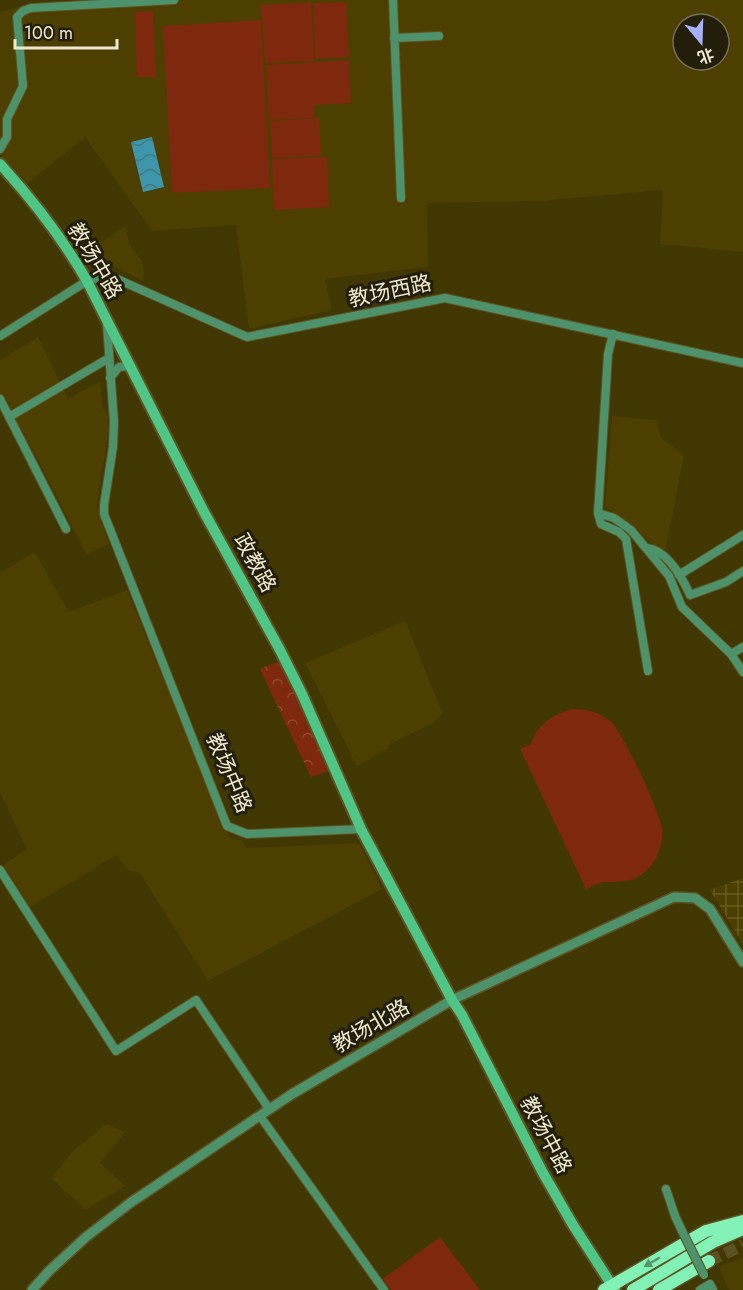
<svg xmlns="http://www.w3.org/2000/svg" width="743" height="1290" font-family="Jost,'Noto Sans SC',sans-serif">
<style>
.built{fill:#4c3f00;fill-rule:evenodd}
.industrial{fill:url(#industrial-grid)}
.park{fill:url(#park-crowns)}
.pitch{fill:#7e290e}
.water{fill:url(#water-waves)}
.lines{fill:none;stroke-linecap:round;stroke-linejoin:round}
.trunk-tunnel{stroke:#5b5221;stroke-width:12;stroke-dasharray:12 6;stroke-linecap:butt}
.minor-casing{stroke:#5d5323;stroke-width:10}
.tertiary-casing{stroke:#5d5323;stroke-width:12}
.secondary-casing{stroke:#5d5323;stroke-width:14}
.trunk-casing{stroke:#5d5323;stroke-width:15}
.minor{stroke:#4d926a;stroke-width:8}
.tertiary{stroke:#4d926a;stroke-width:9}
.secondary{stroke:#4fc586;stroke-width:10}
.trunk{stroke:#83f2b6;stroke-width:12}
.minor-bridge-casing{stroke:#5d5323;stroke-width:10;stroke-linecap:butt}
.minor-bridge{stroke:#4d926a;stroke-width:8}
.oneway{fill:#589369}
.labels{text-anchor:middle;stroke-width:6;stroke-linejoin:round;paint-order:stroke}
.street-label{font-size:21px;fill:#eee8cf;stroke:#231e0a}
</style>
<defs>
<pattern id="industrial-grid" width="8" height="8" patternUnits="userSpaceOnUse" patternTransform="scale(1.5)"><rect width="8" height="8" fill="#4c3f00"/><path d="M0 4h8M4 0v8" fill="none" stroke="#665b24"/></pattern>
<pattern id="park-crowns" width="20" height="18" patternUnits="userSpaceOnUse" patternTransform="scale(1.5)"><rect width="20" height="18" fill="#7e290e"/><path d="M2 6a3 3 0 1 1 6 0M12 15a3 3 0 1 1 6 0" fill="none" stroke="#914830"/></pattern>
<pattern id="water-waves" width="16" height="10" patternUnits="userSpaceOnUse" patternTransform="scale(1.5)"><rect width="16" height="10" fill="#3e96ab"/><path d="M0 5q4-4 8 0t8 0" fill="none" stroke="#417a85"/></pattern>
</defs>
<rect width="100%" height="100%" fill="#413702"/>
<!-- built -->
<path class="built" d="M 78,0 L 743,0 L 743,252 L 660,244 L 663,190 L 541,201 L 427,203 L 428,267 L 325,279 L 332,310 L 249,329 L 236,225 L 152,231 L 85,137 L 28,183 L 0,155 L 0,12 L 32,3 ZM 683,24 L 719,24 L 719,60 L 683,60 Z
M 126,226 L 129,243 L 142,261 L 144,273 L 142,280 L 87,254 L 84,250 L 99,239 L 101,242 Z
M 38,337 L 68,399 L 100,381 L 103,410 L 107,410 L 109,428 L 104,464 L 98,455 L 103,464 L 97,506 L 109,544 L 86,554 L 38,460 L 0,393 L 0,360 Z
M 612,416 L 657,420 L 661,438 L 684,455 L 665,553 L 650,542 L 635,527 L 605,507 Z
M 35,552 L 69,612 L 127,590 L 224,827 L 232,840 L 242,839 L 246,848 L 359,843 L 382,889 L 208,981 L 139,872 L 129,871 L 117,855 L 30,907 L 3,865 L 27,849 L 0,793 L 0,573 Z
M 405,621 L 443,714 L 433,723 L 388,745 L 389,748 L 357,766 L 305,663 Z
M 106,1124 L 125,1132 L 100,1163 L 125,1186 L 86,1210 L 51,1178 L 74,1150 Z
M 743,1257 L 743,1290 L 729,1290 L 719,1267 Z"/>
<!-- industrial -->
<path class="industrial" d="M 743,878 L 743,944 L 710,890 Z"/>
<!-- park -->
<path class="park" d="M 280,661 L 294,683 L 331,770 L 311,777 L 260,669 Z"/>
<!-- pitch -->
<path class="pitch" d="M 311,2 L 314,61 L 265,63 L 261,5 Z
M 346,2 L 349,57 L 315,59 L 313,3 Z
M 153,11 L 156,77 L 137,77 L 135,12 Z
M 261,20 L 270,188 L 172,193 L 163,26 Z
M 349,60 L 351,103 L 314,105 L 314,118 L 269,120 L 266,65 Z
M 319,118 L 321,156 L 272,158 L 270,121 Z
M 327,157 L 329,207 L 274,210 L 272,159 Z
M 573,709 C 588,709 599,712 611,722 C 623,733 661,813 662,830 C 663,842 659,855 652,864 C 639,883 622,882 603,882 C 597,883 591,887 586,889 L 520,749 L 531,744 C 538,724 552,714 573,709 Z
M 440,1237 L 480,1290 L 391,1290 L 383,1279 Z"/>
<!-- water -->
<path class="water" d="M 152,137 L 164,187 L 143,192 L 131,142 Z"/>
<g class="lines">
<!-- trunk-tunnel -->
<path class="trunk-tunnel" d="M 709,1261 L 743,1245"/>
<defs>
<path id="minor" d="M 393,0 L 401,198
M 394,38 L 439,36
M 0,149 L 7,137 L 7,119 L 23,86 L 17,17 L 23,11 L 31,8 L 174,0
M 107,325 L 114,422 L 113,447 L 104,505 L 104,514 L 227,826 L 247,834 L 361,829
M 613,334 L 608,354 L 598,513 L 601,524 L 619,532 L 626,539 L 648,671
M 0,336 L 87,281 L 101,277 L 117,279 L 247,337 L 445,298 L 743,363
M 110,378 L 119,367 L 131,366
M 0,399 L 66,529
M 9,417 L 109,358
M 598,513 L 614,518 L 631,530 L 669,576 L 682,607 L 731,654 L 743,672
M 647,548 C 668,551 682,577 690,595 L 726,582 L 743,571
M 679,575 L 743,535
M 731,654 L 743,647
M 0,870 L 116,1051 L 196,1000 L 269,1109
M 260,1116 L 384,1290
M 666,1189 L 675,1216 L 683,1233
M 700,1290 L 710,1284 L 713,1290"/>
<path id="tertiary" d="M 32,1290 L 49,1271 L 86,1237 L 130,1203 L 292,1094 L 452,1000 L 674,897 L 695,898 L 710,909 L 743,962"/>
<path id="secondary" d="M 0,164 C 33,200 63,239 87,281 L 204,512 L 280,650 L 302,694 L 361,829 L 452,1000 L 462,1015 L 543,1173 L 573,1225 L 615,1290"/>
<path id="trunk" d="M 604,1290 L 706,1231 L 743,1221
M 633,1290 L 713,1242 L 743,1229
M 659,1290 L 709,1261"/>
</defs>
<!-- minor casing -->
<use href="#minor" class="minor-casing"/>
<!-- tertiary casing -->
<use href="#tertiary" class="tertiary-casing"/>
<!-- secondary casing -->
<use href="#secondary" class="secondary-casing"/>
<!-- trunk casing -->
<use href="#trunk" class="trunk-casing"/>
<!-- minor -->
<use href="#minor" class="minor"/>
<!-- tertiary -->
<use href="#tertiary" class="tertiary"/>
<!-- secondary -->
<use href="#secondary" class="secondary"/>
<!-- trunk -->
<use href="#trunk" class="trunk"/>
<defs>
<path id="minor-bridge" d="M 683,1233 L 704,1275"/>
</defs>
<!-- minor-bridge casing -->
<use href="#minor-bridge" class="minor-bridge-casing"/>
<!-- minor-bridge -->
<use href="#minor-bridge" class="minor-bridge"/>
</g>
<!-- one-way arrows -->
<defs><path id="oneway-solid" d="M-6-.8H1V-3.2L6.5 0L1 3.2V.8H-6Z" transform="scale(1.5)"/></defs>
<use class="oneway" href="#oneway-solid" transform="translate(652 1262) rotate(150)"/>
<g class="labels">
<!-- street labels -->
<g class="street-label">
<text transform="translate(95 261) rotate(59)" y="7">教场中路</text>
<text transform="translate(390 291) rotate(-12)" y="7">教场西路</text>
<text transform="translate(255 563) rotate(61)" y="7">政教路</text>
<text transform="translate(229 773) rotate(67)" y="7">教场中路</text>
<text transform="translate(371 1026) rotate(-30)" y="7">教场北路</text>
<text transform="translate(546 1135) rotate(62)" y="7">教场中路</text>
</g>
</g>
<!-- north arrow -->
<g transform="translate(701 42) rotate(161)"><circle r="28" fill="#231e0a" stroke="#746f59" stroke-width="1.5"/>
<path d="M0-4.5L10 22L0 15L-10 22Z" fill="#a5b1fc"/>
<text y="-9" font-size="16" font-weight="bold" text-anchor="middle" fill="#eee8cf">北</text>
</g>
<!-- scale -->
<path d="M15 39v9h102v-9" fill="none" stroke="#eee8cf" stroke-width="3"/>
<text x="24" y="39" font-size="18" fill="#eee8cf" stroke="#231e0a" stroke-width="4.5" paint-order="stroke">100 m</text>
</svg>
